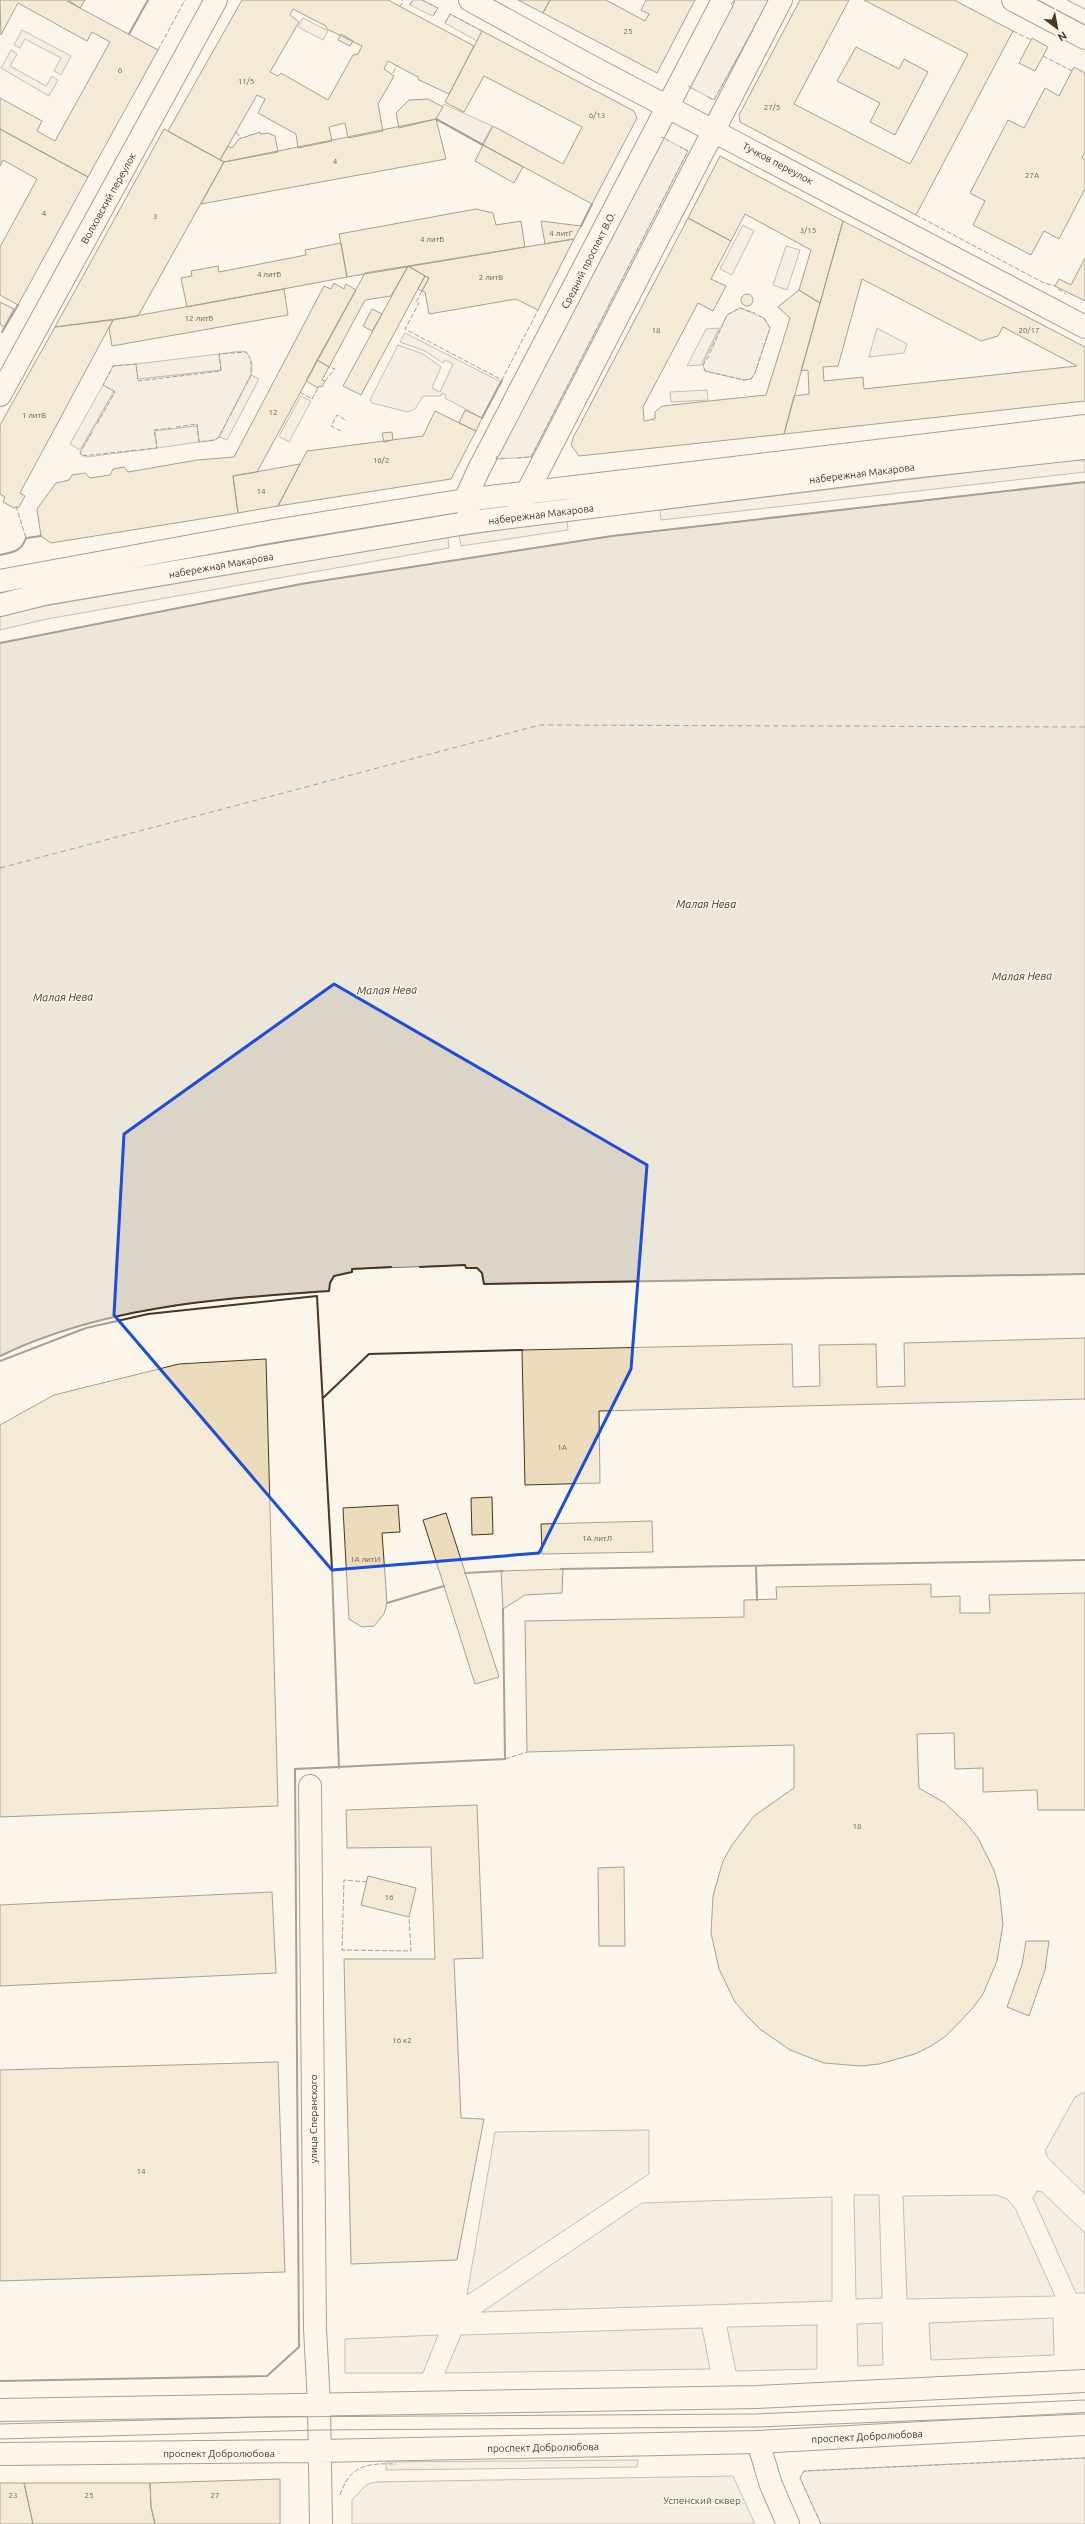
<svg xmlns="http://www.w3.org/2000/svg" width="1085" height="2524" font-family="Ubuntu,sans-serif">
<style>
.green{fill:#ede6d9;stroke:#887966}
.parking{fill:#ede7d9;stroke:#887966}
.water{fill:#dcd4c6;stroke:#887966}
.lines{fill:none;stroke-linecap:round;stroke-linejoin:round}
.ferry{stroke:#4a3520;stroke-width:1;stroke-dasharray:5 4;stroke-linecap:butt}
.building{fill:#ecdcbc;stroke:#4a3520;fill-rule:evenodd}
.minor-casing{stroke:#4a3520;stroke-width:24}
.major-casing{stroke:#4a3520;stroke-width:24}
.minor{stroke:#fbf6e9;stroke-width:22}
.major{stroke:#fbf6e9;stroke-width:22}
.tram{stroke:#4a3520;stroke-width:1}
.fence{stroke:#4a3520;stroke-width:1;stroke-dasharray:5 2;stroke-linecap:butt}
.wall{stroke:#4a3520;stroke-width:2}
.marked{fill:none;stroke:#1d4ed8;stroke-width:3;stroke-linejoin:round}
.labels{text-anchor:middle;stroke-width:3;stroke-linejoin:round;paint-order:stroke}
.number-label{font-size:8px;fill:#725f47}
.street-label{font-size:10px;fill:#4a3520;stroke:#fbf6e9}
.park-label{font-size:10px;fill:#436837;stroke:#fbf6e9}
.water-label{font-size:11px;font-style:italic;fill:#4a3520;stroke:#fbf6e9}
</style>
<rect width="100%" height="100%" fill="#fbf6e9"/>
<!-- green -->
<path class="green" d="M 413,0 L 422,0 L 438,8 L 433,16 L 410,5 Z
M 734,0 L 769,0 L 714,100 L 688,86 Z
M 450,14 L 482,31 L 477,41 L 445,23 Z
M 22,30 L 71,56 L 61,75 L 54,71 L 61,58 L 25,39 L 20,48 L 14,45 Z
M 11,50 L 17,54 L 10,66 L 46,86 L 52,76 L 58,80 L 49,96 L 1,68 Z
M 444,104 L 492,126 L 482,144 L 436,119 Z
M 662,137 L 688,151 L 531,457 L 496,459 Z
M 740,308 L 764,318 L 770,328 L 755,373 L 751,379 L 744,380 L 705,371 L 703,365 L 705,359 L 727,315 Z
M 877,328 L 907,344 L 904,353 L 869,357 Z
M 405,333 L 501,382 L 482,418 L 445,398 L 446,395 L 442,393 L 441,396 L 423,396 L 415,409 L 408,412 L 372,403 L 370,400 L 398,345 L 423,354 L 441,367 L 432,388 L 440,392 L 453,364 L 445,360 L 443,363 L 425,351 L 400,342 Z
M 242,351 L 246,352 C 252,359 253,366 251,375 L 219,437 L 215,440 L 199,442 L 197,426 L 155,431 L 157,448 L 87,457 L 80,453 L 114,391 L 103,385 L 113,366 L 136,364 L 138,379 L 221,370 L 219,354 Z
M 1070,460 L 1085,461 L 1085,472 L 661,520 L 660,510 Z
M 567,520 L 568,530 L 461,546 L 459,536 Z
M 448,537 L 449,548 L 47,619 L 0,630 L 0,616 L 45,606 Z
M 1085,2092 L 1085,2194 L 1048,2158 L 1045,2151 L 1075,2097 Z
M 649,2130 L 649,2174 L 467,2295 L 495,2132 Z
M 1037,2191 L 1042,2192 L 1085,2233 L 1085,2293 L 1076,2293 L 1033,2198 Z
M 854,2195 L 879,2195 L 882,2298 L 856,2299 Z
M 996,2195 L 1007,2199 L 1015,2208 L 1055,2296 L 907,2299 L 903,2196 Z
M 832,2197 L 832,2301 L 482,2312 L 642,2203 Z
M 1053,2318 L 1054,2355 L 931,2360 L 929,2323 Z
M 882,2323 L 883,2365 L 858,2366 L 857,2324 Z
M 817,2325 L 817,2369 L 736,2371 L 727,2327 Z
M 702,2328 L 710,2369 L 445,2373 L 461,2335 Z
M 438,2335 L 423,2373 L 345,2373 L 345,2339 Z
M 1085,2458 L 1085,2524 L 821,2524 L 800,2478 L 804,2471 Z
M 638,2460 L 637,2467 L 386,2470 L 386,2462 Z
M 733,2476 L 755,2524 L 352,2524 L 352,2500 L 366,2485 L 375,2482 Z"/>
<!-- parking -->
<path class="parking" d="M 303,18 L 328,31 L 323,40 L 298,27 Z
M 743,225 L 754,231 L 732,275 L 720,269 Z
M 786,246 L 800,250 L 787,290 L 773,285 Z
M 719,328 L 701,365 L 687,366 L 706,329 Z
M 219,354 L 221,370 L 138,379 L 136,364 Z
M 251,375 L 259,379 L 227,440 L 219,437 Z
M 103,385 L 114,391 L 80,450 L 70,444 Z
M 707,390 L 708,400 L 671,402 L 670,392 Z
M 301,396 L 311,401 L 289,442 L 279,436 Z
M 197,426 L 199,442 L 157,448 L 155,431 Z"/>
<!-- water -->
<path class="water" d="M 1085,482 L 1085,1274 L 484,1284 L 482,1273 L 477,1268 L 466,1268 L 465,1265 L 352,1269 L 352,1272 L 334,1276 L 330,1283 L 329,1291 C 217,1299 103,1306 0,1356 L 0,643 L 301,584 L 612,536 Z"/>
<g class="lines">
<!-- ferry -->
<path class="ferry" d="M 0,868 L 540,725 L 1085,727"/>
</g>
<!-- building -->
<path class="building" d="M 0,0 L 65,0 L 158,50 L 88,177 L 0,129 L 0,98 L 42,121 L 37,131 L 55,141 L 110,42 L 92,32 L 87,41 L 18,3 L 1,35 Z
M 68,0 L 85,0 L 80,8 Z
M 242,0 L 388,0 L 474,46 L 449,94 L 419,80 L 418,77 L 388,61 L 384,69 L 394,76 L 378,104 L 383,131 L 348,138 L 345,123 L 329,127 L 332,141 L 298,148 L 296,134 L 258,113 L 265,99 L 257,95 L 220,160 L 168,131 ZM 293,9 L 326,26 L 327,29 L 362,46 L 358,54 L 353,55 L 328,100 L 281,73 L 278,76 L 270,72 L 299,22 L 290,15 Z
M 518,0 L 550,0 L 543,13 Z
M 550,0 L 606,0 L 645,21 L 649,14 L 641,10 L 646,0 L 695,0 L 657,73 L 543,13 Z
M 800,0 L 849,0 L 794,104 L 910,164 L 968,54 L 864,0 L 954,0 L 1013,31 L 916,215 L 740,122 L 739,115 Z
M 482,31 L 634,111 L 637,118 L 592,204 L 483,145 L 493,126 L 563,164 L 582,127 L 484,76 L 464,112 L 445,102 Z
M 341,34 L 353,41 L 350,46 L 338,40 Z
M 1032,38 L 1048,47 L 1035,71 L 1019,63 Z
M 856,47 L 899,69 L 904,59 L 928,72 L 895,135 L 870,122 L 880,103 L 837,81 Z
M 1074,67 L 1085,73 L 1085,152 L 1082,158 L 1085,160 L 1085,189 L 1059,239 L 1044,231 L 1031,255 L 973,225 L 985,201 L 970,193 L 1008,120 L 1024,128 L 1045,88 L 1059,96 Z
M 428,99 L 443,107 L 436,119 L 399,128 L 396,113 L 409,100 Z
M 436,119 L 446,159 L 201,204 L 224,162 Z
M 0,129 L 88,177 L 18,305 L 0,295 L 0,247 L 37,179 L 3,160 L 0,166 Z
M 164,129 L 224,162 L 138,316 L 55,327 Z
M 260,132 L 260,134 L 268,133 L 275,136 L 278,152 L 224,162 L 220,160 L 228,146 L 232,148 L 239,139 Z
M 483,145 L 523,167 L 514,183 L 475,161 Z
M 720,156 L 843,221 L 820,303 L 799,290 L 811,250 L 745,214 L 731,241 L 688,218 Z
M 476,209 L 493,213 L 496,225 L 521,221 L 525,247 L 347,277 L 339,234 Z
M 688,218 L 731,241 L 711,279 L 726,286 L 713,311 L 698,303 L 643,407 L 644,421 L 655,419 L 655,412 L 662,406 L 766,395 L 790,318 L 778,307 L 799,290 L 820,303 L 784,434 L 579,456 L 571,445 L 573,438 Z
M 541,221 L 581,226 L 574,239 L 545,244 Z
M 843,221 L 1085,347 L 1085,401 L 784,434 L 794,396 L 809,394 L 808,370 L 801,371 ZM 862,279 L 981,341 L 998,336 L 1003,327 L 1077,366 L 864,389 L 863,377 L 824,381 L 823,367 L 838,366 Z
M 574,239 L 538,310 L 516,299 L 429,314 L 425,292 L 422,291 L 429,278 L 408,266 Z
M 341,243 L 347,277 L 187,307 L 181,278 L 192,276 L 191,271 L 218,266 L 219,272 L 306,255 L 305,250 Z
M 1085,258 L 1085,301 L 1055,286 L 1059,279 L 1071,285 Z
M 408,266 L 425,276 L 361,395 L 343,386 Z
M 408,266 L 391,296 L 365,300 L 329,367 L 317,360 L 365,273 Z
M 425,276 L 429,278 L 422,291 L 418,289 Z
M 334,283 L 344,289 L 346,284 L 356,290 L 257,472 L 233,476 L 238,513 L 51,543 L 41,536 L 37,509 L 56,483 L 69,480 L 72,475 L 85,473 L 90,478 L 110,475 L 113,469 L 124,467 L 128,472 L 197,460 L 234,457 L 324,286 L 331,289 Z
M 284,289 L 288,315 L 112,346 L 109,328 L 113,320 Z
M741 300a6 6 0 1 1 12 0a6 6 0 1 1-12 0Z
M 0,302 L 14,309 L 4,327 L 0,324 Z
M 372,309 L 382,314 L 372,331 L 363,326 Z
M 113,320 L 20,493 L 25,496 L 19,507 L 14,508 L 3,502 L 5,497 L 0,494 L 0,425 L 55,327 Z
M 317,360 L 329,367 L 322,380 L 325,381 L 322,387 L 319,386 L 318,388 L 306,381 Z
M 465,410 L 482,418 L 476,431 L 459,423 Z
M 435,411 L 476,431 L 451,479 L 278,506 L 307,451 L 423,436 Z
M 392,432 L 393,440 L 384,442 L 382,433 Z
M 300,464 L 278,506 L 238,513 L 233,476 Z
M 1085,1338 L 1085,1399 L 599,1411 L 600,1483 L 525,1485 L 522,1350 L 792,1344 L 793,1387 L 820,1386 L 819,1345 L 876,1344 L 877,1387 L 905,1386 L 904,1343 Z
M 266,1359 L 278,1806 L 0,1817 L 0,1425 L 54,1395 L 179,1364 Z
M 492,1497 L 493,1534 L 472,1535 L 471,1498 Z
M 398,1505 L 400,1532 L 382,1533 L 387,1603 L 384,1614 L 374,1626 L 362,1627 L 349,1619 L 343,1508 Z
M 446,1513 L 499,1677 L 475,1684 L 423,1520 Z
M 652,1521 L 653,1552 L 542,1554 L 541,1524 Z
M 563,1569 L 562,1593 L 525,1595 L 503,1609 L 501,1571 Z
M 931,1584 L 931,1597 L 960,1596 L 960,1613 L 990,1613 L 989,1595 L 1085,1593 L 1085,1810 L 1038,1810 L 1037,1790 L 983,1792 L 983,1768 L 955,1769 L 954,1733 L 917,1734 L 919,1788 L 945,1803 L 966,1823 L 978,1838 L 994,1870 L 999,1888 L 1003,1924 L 997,1961 L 983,1994 L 972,2009 L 946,2036 L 931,2046 L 915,2054 L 879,2064 L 861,2066 L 824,2063 L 790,2050 L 760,2029 L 747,2016 L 735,2002 L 719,1969 L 711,1933 L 713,1896 L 723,1861 L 732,1845 L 754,1816 L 794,1788 L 794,1745 L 527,1752 L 525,1621 L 744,1617 L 744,1600 L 777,1599 L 776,1587 Z
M 477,1805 L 483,1958 L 454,1959 L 461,2118 L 484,2119 L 457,2260 L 351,2264 L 344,1959 L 435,1959 L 431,1847 L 347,1848 L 346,1810 Z
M 624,1867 L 625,1946 L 599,1946 L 598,1868 Z
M 368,1876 L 416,1888 L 409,1917 L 361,1905 Z
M 272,1892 L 276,1973 L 0,1986 L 0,1905 Z
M 1026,1941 L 1049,1941 L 1045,1970 L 1029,2016 L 1007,2007 L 1022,1965 Z
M 278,2062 L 285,2272 L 0,2281 L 0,2070 Z
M 280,2479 L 280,2524 L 155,2524 L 151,2507 L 150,2483 Z
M 0,2483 L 24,2483 L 33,2524 L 0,2524 Z
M 24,2483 L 150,2483 L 151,2507 L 155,2524 L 33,2524 Z"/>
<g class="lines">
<defs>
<path id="minor" d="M 470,0 L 592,67 L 1085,327
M 0,395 L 216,0
M 519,508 L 781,0
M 472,522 L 465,500 L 478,471 L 723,0
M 310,1786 L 315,2328 L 319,2405
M 758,2442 L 771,2485 L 788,2524"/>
<path id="major" d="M 1013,0 L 1085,38
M 0,581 L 274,531 L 465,500 L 1085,426
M 0,605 L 44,594 L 472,522 L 902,468 L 1085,448
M 319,2405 L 321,2524
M 0,2410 L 757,2397 L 1085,2381
M 0,2454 L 319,2451 L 758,2442 L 1085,2424"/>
</defs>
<!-- minor casing -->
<use href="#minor" class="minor-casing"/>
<!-- major casing -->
<use href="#major" class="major-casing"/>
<!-- minor -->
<use href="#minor" class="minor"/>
<!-- major -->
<use href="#major" class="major"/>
<!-- tram -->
<path class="tram" d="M 1038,0 L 1085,25
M 1067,0 L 1085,9
M 0,2424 L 266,2417 L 754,2414 L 1085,2400
M 0,2439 L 319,2430 L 758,2427 L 1085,2414"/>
<!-- fence -->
<path class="fence" d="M 422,0 L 438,8 L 433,16
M 410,5 L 413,0
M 731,5 L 734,0
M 400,7 L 403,1 L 402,0
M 445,23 L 450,14 L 482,31
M 1013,31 L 1031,40
M 158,50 L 185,0
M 1043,56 L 1072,71
M 393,73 L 397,65
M 688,86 L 695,90
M 708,97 L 714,100 L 753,30
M 236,132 L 241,138
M 661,138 L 662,137 L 669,141
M 916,215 L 1042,282 L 1055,286
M 1058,289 L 1066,294
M 422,291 L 416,302 L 419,303 L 405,329 L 502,380 L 538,310
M 710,353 L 727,315 L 740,308 L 755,313
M 709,356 L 703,365 L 705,371 L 744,380 L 751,379 L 755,373 L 770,328 L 764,318 L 759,316
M 325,381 L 335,369 L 329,367
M 300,392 L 312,399 L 318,388
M 97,424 L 115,392 L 103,385 L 113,366 L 136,364 L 138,381 L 221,371 L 219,354 L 246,352 L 250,358
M 176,427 L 197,424 L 199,442 L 215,440 L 219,437 L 251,375 L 251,361
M 341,431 L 331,426 L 337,415 L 347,421
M 92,432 L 80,453 L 82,456 L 137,450
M 140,450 L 157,448 L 154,430 L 171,428
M 497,456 L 496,459 L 506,458
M 517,458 L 531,457 L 688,151 L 680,147
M 16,506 L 26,538
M 505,1759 L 527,1752
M 367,1882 L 344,1880 L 342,1950 L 411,1951 L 409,1917
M 340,2495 C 350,2465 367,2463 396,2464
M 821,2524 L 800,2478 L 804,2471 L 1085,2458"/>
<!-- wall -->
<path class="wall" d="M 129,34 L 148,0
M 436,119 L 483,145
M 581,226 L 592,204
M 2,332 L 18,305
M 482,418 L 502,380
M 0,555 C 13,552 21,552 26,538 L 41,536
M 0,643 L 301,584 L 612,536 L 1085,482
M 420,1267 L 465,1265 L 466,1268 L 477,1268 L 482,1273 L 484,1284 L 1085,1274
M 0,1356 C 103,1306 217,1299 329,1291 L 330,1283 L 334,1276 L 352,1272 L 352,1269 L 391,1267
M 0,1361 L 86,1328 L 148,1314 L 317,1296 L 332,1569 L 339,1768
M 323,1398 L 369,1354 L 522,1350
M 756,1567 L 757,1600
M 561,1569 L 1085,1560
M 465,1573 L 503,1571
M 387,1603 L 444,1586
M 0,2381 L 267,2376 L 299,2347 L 295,1769 L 505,1759 L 503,1609"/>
</g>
<!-- marked area -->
<path d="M0 0H1085V2524H0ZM 334,984 L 647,1165 L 631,1369 L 539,1553 L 332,1570 L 114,1315 L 124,1134 Z" fill="#fbf6e9" fill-opacity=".55" fill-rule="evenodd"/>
<path class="marked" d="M 334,984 L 647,1165 L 631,1369 L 539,1553 L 332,1570 L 114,1315 L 124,1134 Z"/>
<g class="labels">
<!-- number labels -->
<g class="number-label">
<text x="628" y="34">25</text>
<text x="120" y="73">6</text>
<text x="246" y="84">11/5</text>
<text x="772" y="110">27/5</text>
<text x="597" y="118">6/13</text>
<text x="335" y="164">4</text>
<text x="1032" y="178">27А</text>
<text x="44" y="216">4</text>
<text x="155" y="219">3</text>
<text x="808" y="233">3/15</text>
<text x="561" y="236">4 литГ</text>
<text x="432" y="242">4 литБ</text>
<text x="269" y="277">4 литБ</text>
<text x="491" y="280">2 литВ</text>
<text x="199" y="321">12 литБ</text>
<text x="656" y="333">18</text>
<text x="1029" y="333">20/17</text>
<text x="273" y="415">12</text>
<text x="34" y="418">1 литВ</text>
<text x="381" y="463">16/2</text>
<text x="261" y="494">14</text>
<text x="562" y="1450">1А</text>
<text x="597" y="1541">1А литЛ</text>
<text x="365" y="1562">1А литИ</text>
<text x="857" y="1829">18</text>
<text x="389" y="1900">16</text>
<text x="402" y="2043">16 к2</text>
<text x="141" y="2174">14</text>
<text x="13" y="2498">23</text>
<text x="89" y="2498">25</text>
<text x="215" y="2498">27</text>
</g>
<!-- street labels -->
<g class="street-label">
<text transform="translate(778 163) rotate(28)" y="4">Тучков переулок</text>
<text transform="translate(108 198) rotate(-61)" y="4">Волховский переулок</text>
<text transform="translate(588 260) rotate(-63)" y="4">Средний проспект В.О.</text>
<text transform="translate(862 473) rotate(-7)" y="4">набережная Макарова</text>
<text transform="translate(541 514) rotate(-7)" y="4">набережная Макарова</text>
<text transform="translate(221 565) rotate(-10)" y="4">набережная Макарова</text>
<text transform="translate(313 2119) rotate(-90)" y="4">улица Сперанского</text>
<text transform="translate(867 2436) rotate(-3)" y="4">проспект Добролюбова</text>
<text transform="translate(543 2447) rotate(-1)" y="4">проспект Добролюбова</text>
<text x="219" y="2457">проспект Добролюбова</text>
</g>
<!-- park labels -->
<g class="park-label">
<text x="702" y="2504">Успенский сквер</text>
</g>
<!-- water labels -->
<g class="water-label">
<text x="706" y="908">Малая Нева</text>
<text transform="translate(1022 976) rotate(-1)" y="4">Малая Нева</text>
<text transform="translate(387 990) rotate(-1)" y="4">Малая Нева</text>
<text transform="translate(63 997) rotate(-1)" y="4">Малая Нева</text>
</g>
</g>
<!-- north arrow -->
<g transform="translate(1057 28) rotate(148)" stroke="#fbf6e9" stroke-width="3" paint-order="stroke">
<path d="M0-3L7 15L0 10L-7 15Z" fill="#4a3520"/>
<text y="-6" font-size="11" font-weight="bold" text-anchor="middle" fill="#4a3520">N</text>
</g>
</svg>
